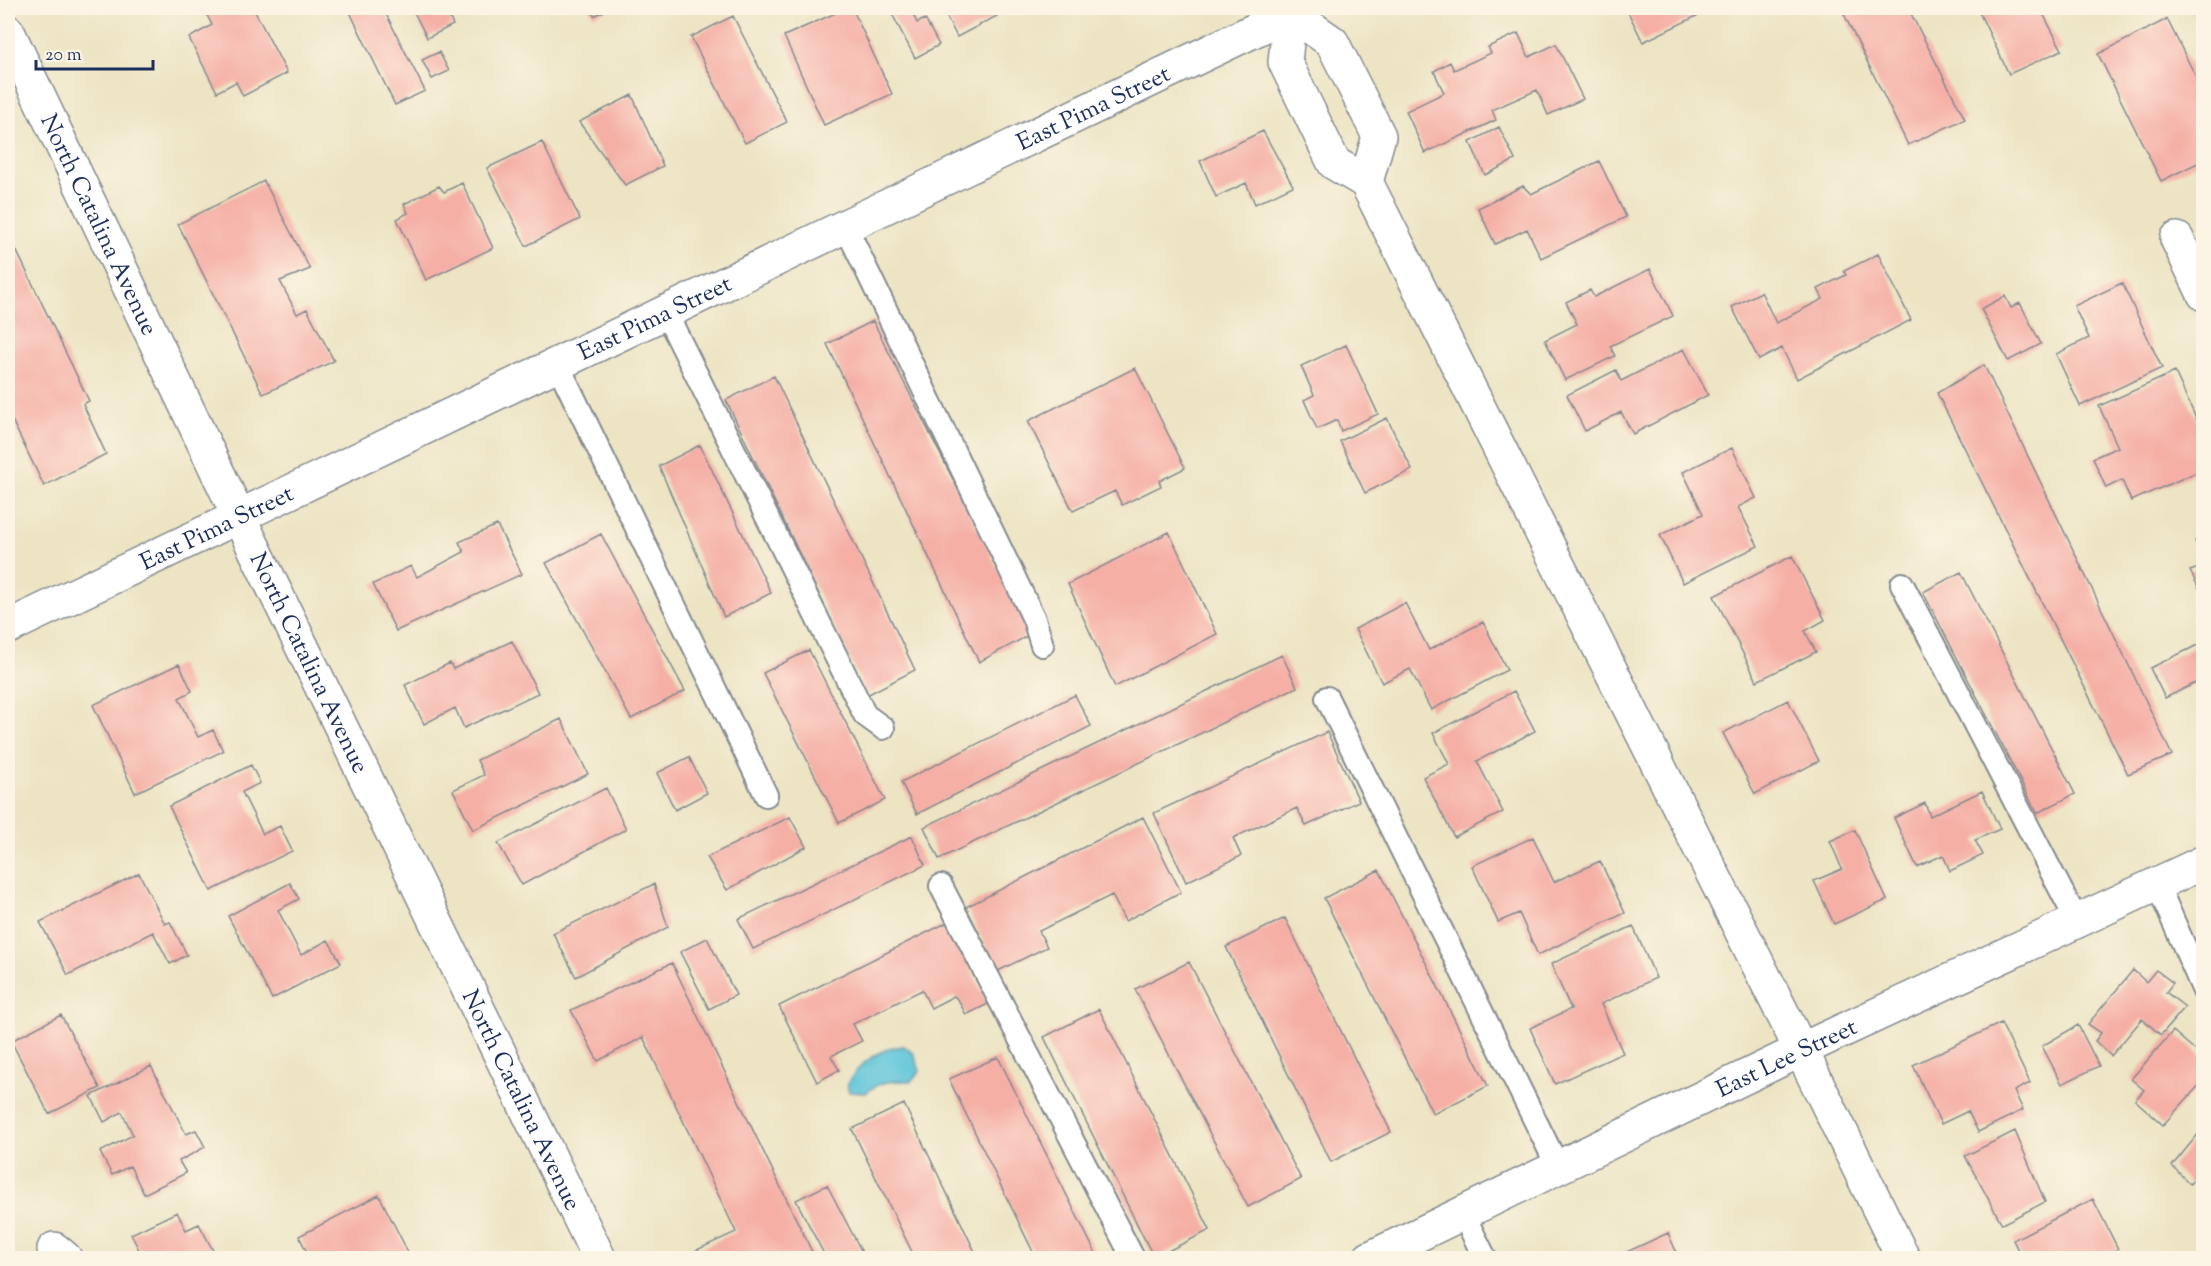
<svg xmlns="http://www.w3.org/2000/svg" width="2211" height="1266" font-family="'Sorts Mill Goudy',serif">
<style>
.water{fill:#5cc4d9;stroke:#3c7a9c;stroke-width:1.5}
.building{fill:#f5afa5}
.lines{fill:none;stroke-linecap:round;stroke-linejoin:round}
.service-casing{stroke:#848a90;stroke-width:26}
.minor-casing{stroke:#848a90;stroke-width:36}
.tertiary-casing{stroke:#848a90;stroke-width:36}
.service{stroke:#fff;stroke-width:22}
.minor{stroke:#fff;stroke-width:33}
.tertiary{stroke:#fff;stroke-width:33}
.labels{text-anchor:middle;stroke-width:4.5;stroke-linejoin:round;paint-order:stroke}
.street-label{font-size:24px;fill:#1b2f5e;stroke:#fcf5e5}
</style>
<rect width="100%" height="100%" fill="#fcf5e5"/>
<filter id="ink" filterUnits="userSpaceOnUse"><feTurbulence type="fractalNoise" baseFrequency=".0167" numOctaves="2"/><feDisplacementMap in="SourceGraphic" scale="12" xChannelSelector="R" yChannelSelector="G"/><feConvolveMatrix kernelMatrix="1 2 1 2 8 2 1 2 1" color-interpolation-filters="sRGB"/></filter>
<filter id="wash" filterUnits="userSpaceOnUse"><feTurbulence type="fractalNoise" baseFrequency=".008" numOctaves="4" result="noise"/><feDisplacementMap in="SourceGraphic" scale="24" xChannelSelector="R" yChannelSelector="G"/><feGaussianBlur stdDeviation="1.35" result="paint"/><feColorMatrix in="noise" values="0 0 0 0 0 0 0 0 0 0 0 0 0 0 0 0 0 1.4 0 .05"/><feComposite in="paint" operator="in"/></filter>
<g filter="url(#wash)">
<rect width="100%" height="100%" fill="#ece4c3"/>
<!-- water -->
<path class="water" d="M 904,1046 L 914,1054 L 920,1071 L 911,1081 C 893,1081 880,1080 866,1093 L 849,1092 L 847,1084 C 860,1063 879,1048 904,1046 Z"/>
<g id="blocks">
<!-- building -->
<path class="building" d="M 206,8 L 253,8 L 287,73 L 243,96 L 236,82 L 217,92 L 189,38 L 212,25 L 204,9 Z
M 348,8 L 383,8 L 425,91 L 395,105 Z
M 412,8 L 445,8 L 453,25 L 427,38 Z
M 589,8 L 610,8 L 594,16 Z
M 847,8 L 852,8 L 892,94 L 824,125 L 784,36 Z
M 889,8 L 925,8 L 913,14 L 917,23 L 925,19 L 939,45 L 915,58 Z
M 942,8 L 993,8 L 997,16 L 957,37 Z
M 1626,8 L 1698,8 L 1701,14 L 1643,42 Z
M 1841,8 L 1908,8 L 1965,119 L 1908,145 Z
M 1977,8 L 2040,8 L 2062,50 L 2009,74 Z
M 2191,8 L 2204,8 L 2204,33 Z
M 733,16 L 787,122 L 745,143 L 691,37 Z
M 2167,19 L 2204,93 L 2204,160 L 2161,181 L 2098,54 Z
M 1518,33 L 1529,57 L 1556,44 L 1583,99 L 1548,115 L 1537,90 L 1492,110 L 1496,120 L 1425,153 L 1406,111 L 1444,93 L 1434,71 L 1450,62 L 1454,70 L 1491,53 L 1488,47 Z
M 439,52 L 449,71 L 432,79 L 422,60 Z
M 632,95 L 663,166 L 625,185 L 579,122 Z
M 1499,127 L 1515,160 L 1485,175 L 1470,142 Z
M 1263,131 L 1293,186 L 1255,204 L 1246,183 L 1216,197 L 1200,161 Z
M 542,142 L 580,219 L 526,246 L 487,168 Z
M 1599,161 L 1626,217 L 1541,258 L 1527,229 L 1495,244 L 1478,208 L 1523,186 L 1531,194 Z
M 264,181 L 310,269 L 280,281 L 297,314 L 307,309 L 334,361 L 263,394 L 178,224 Z
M 462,183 L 493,248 L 426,280 L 397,219 L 408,213 L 404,204 L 439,186 L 444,192 Z
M 8,233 L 89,401 L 83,404 L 106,454 L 44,486 L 8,412 Z
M 1878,254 L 1911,320 L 1797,379 L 1782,348 L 1759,360 L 1732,307 L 1761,292 L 1776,323 L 1823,299 L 1818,289 L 1846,275 L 1844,271 Z
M 1650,269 L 1673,316 L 1610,346 L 1615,356 L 1565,380 L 1545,340 L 1577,324 L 1566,302 L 1590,290 L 1594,297 Z
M 2122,283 L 2162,368 L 2080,406 L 2056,354 L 2089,338 L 2074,306 Z
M 2005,296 L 2011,308 L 2020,303 L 2041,344 L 2008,361 L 1981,309 Z
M 873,321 L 1031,634 L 979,662 L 827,344 Z
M 1346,345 L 1378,414 L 1341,431 L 1337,420 L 1317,429 L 1304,400 L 1314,395 L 1301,366 Z
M 1684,349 L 1708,395 L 1633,434 L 1621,412 L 1585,431 L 1567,395 L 1616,370 L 1621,381 Z
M 1984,365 L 2172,755 L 2128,774 L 1937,393 Z
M 1135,368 L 1185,468 L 1159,481 L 1161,486 L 1122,505 L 1115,491 L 1073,511 L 1028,421 Z
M 2175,372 L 2204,436 L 2204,469 L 2131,501 L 2122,480 L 2106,488 L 2093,458 L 2118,447 L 2099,406 Z
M 774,376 L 915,670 L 867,695 L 726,400 Z
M 1387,418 L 1412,470 L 1365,493 L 1340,441 Z
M 700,445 L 771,593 L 724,617 L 659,466 Z
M 1732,448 L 1756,498 L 1738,507 L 1758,546 L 1683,583 L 1660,535 L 1703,514 L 1683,472 Z
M 497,525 L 522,574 L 396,631 L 373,584 L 411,566 L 417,577 L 464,552 L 459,542 Z
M 1169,532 L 1217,634 L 1115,687 L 1068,584 Z
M 601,534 L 685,691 L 631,719 L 546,563 Z
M 2204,537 L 2204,560 L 2195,541 Z
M 1792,556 L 1825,620 L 1805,631 L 1816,652 L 1757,681 L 1714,596 Z
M 2204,566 L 2204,598 L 2190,571 Z
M 1961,572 L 2075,794 L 2037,813 L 1923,592 Z
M 1405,603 L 1429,650 L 1483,622 L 1507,670 L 1431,710 L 1410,669 L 1382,683 L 1355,629 Z
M 512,641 L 538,693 L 464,728 L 455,708 L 424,724 L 405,685 L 450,663 L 453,669 Z
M 2204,642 L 2204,679 L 2165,698 L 2150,668 Z
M 809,650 L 885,800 L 839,823 L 763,673 Z
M 1282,655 L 1297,687 L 939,859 L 924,827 Z
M 179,664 L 192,691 L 179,698 L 198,737 L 213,730 L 223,751 L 135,793 L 93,705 Z
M 1514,691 L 1535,731 L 1477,761 L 1503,812 L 1454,837 L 1423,777 L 1449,764 L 1433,733 Z
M 1075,695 L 1091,726 L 917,814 L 901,782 Z
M 1788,700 L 1819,761 L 1755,794 L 1723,733 Z
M 561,719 L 588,774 L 473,830 L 453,790 L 484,775 L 477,760 Z
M 1327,732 L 1359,801 L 1306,826 L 1297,808 L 1233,838 L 1241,856 L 1186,882 L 1154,813 Z
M 689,757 L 707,793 L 675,810 L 657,773 Z
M 251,765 L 260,783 L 242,792 L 263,834 L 280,826 L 292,851 L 211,891 L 169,806 Z
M 606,788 L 626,829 L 522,885 L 498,843 Z
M 1982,791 L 2000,829 L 1975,840 L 1983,855 L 1950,871 L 1943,855 L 1917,867 L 1894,818 L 1925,803 L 1930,816 Z
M 790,817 L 806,847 L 727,890 L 707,857 Z
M 1143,817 L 1181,892 L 1125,921 L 1112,895 L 1039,931 L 1047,947 L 998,971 L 966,907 Z
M 1855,830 L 1887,900 L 1834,924 L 1814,881 L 1842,869 L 1830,841 Z
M 912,836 L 925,865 L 753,949 L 738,919 Z
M 1533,837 L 1554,882 L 1600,861 L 1625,913 L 1538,955 L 1519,913 L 1498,922 L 1472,866 Z
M 1379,870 L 1488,1086 L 1433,1114 L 1324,898 Z
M 139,873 L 165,924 L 170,922 L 187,955 L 170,964 L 153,932 L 68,975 L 40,922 Z
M 290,883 L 299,899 L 278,910 L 301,955 L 328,940 L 341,963 L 272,999 L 228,916 Z
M 654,884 L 668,927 L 576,977 L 553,933 Z
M 1285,918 L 1391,1132 L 1331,1162 L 1226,947 Z
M 948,922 L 988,1004 L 966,1015 L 959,1001 L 954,996 L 931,1008 L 922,990 L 853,1024 L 862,1041 L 831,1056 L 839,1070 L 817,1082 L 779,1006 Z
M 1633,926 L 1656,978 L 1601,1004 L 1623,1053 L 1555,1084 L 1530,1028 L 1571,1009 L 1551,964 Z
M 707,938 L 736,995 L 709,1009 L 680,952 Z
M 1189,962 L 1301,1179 L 1248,1207 L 1135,989 Z
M 672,963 L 815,1258 L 690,1258 L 688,1254 L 736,1232 L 643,1037 L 598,1061 L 571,1010 Z
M 2133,970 L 2146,982 L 2156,970 L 2173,983 L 2166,992 L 2185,1007 L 2161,1035 L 2142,1019 L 2111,1056 L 2095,1041 L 2101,1033 L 2088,1024 Z
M 1099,1009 L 1210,1230 L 1154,1258 L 1044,1037 Z
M 61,1015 L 100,1088 L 49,1114 L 11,1041 Z
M 2001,1023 L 2030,1083 L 2014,1091 L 2023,1110 L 1978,1132 L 1968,1111 L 1941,1124 L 1913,1065 Z
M 2078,1025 L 2099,1066 L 2062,1084 L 2042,1046 Z
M 2173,1031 L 2204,1058 L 2204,1080 L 2163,1125 L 2135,1100 L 2144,1090 L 2131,1079 Z
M 998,1057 L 1098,1258 L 1036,1258 L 949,1079 Z
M 151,1066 L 186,1134 L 196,1130 L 205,1147 L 179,1161 L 186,1173 L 144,1194 L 130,1166 L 112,1175 L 100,1152 L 133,1135 L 122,1112 L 104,1122 L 91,1096 Z
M 904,1104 L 978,1258 L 915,1258 L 852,1129 Z
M 2204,1127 L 2204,1167 L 2190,1184 L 2172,1166 Z
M 2015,1131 L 2045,1202 L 2002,1224 L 1965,1156 Z
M 827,1185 L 865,1258 L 826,1258 L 796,1200 Z
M 379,1195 L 411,1258 L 310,1258 L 299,1236 Z
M 2093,1199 L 2118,1249 L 2100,1258 L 2022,1258 L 2013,1240 Z
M 177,1212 L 186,1230 L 199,1224 L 217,1258 L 143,1258 L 131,1234 Z
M 1668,1233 L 1679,1258 L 1622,1258 L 1620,1255 Z"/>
</g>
</g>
<g filter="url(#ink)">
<use href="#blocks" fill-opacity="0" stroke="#848a90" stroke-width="1.5"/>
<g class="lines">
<defs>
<path id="service" d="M 845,225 L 1034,619 L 1042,645
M 665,311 L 865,715 L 883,728
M 557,363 L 766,795
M 1902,584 L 2077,921
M 1327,698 L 1558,1167
M 2157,884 L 2204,991
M 941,886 L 1133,1258
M 1463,1214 L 1485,1258"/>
<g id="minor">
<path d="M 1290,13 L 1332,42 L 1379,136 L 1366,182 L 1334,163 L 1285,62 Z"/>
<path id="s1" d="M 8,32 L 238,515 L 599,1258"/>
<path d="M 1366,182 L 1801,1050 L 1903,1258"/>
<path d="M 2177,239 L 2204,294"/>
<path d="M 54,1249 L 65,1258"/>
<path id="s2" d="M 1370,1258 L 1801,1050 L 2204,862"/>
</g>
<g id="tertiary">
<path id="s3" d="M 8,627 L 1301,8"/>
</g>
</defs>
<!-- service casing -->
<use href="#service" class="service-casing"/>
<!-- minor casing -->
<use href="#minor" class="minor-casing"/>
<!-- tertiary casing -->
<use href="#tertiary" class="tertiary-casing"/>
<!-- service -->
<use href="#service" class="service"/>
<!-- minor -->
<use href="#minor" class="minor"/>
<!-- tertiary -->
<use href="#tertiary" class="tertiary"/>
</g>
</g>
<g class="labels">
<!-- street labels -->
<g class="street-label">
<text dy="8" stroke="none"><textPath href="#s3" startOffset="1203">East Pima Street</textPath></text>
<text dy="8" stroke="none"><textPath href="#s1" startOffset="213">North Catalina Avenue</textPath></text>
<text dy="8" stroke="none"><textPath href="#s3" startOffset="717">East Pima Street</textPath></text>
<text dy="8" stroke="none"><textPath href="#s3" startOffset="231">East Pima Street</textPath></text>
<text dy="8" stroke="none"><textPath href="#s1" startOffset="699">North Catalina Avenue</textPath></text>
<text dy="8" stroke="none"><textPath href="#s2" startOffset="462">East Lee Street</textPath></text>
<text dy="8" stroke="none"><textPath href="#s1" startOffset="1185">North Catalina Avenue</textPath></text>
</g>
</g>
<!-- margin -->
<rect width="2211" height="1266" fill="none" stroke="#fcf5e5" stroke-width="30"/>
<!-- scale -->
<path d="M36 60v9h117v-9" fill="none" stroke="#1b2f5e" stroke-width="3"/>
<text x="45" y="60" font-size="18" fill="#1b2f5e" stroke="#fcf5e5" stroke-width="4.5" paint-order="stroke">20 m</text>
</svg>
